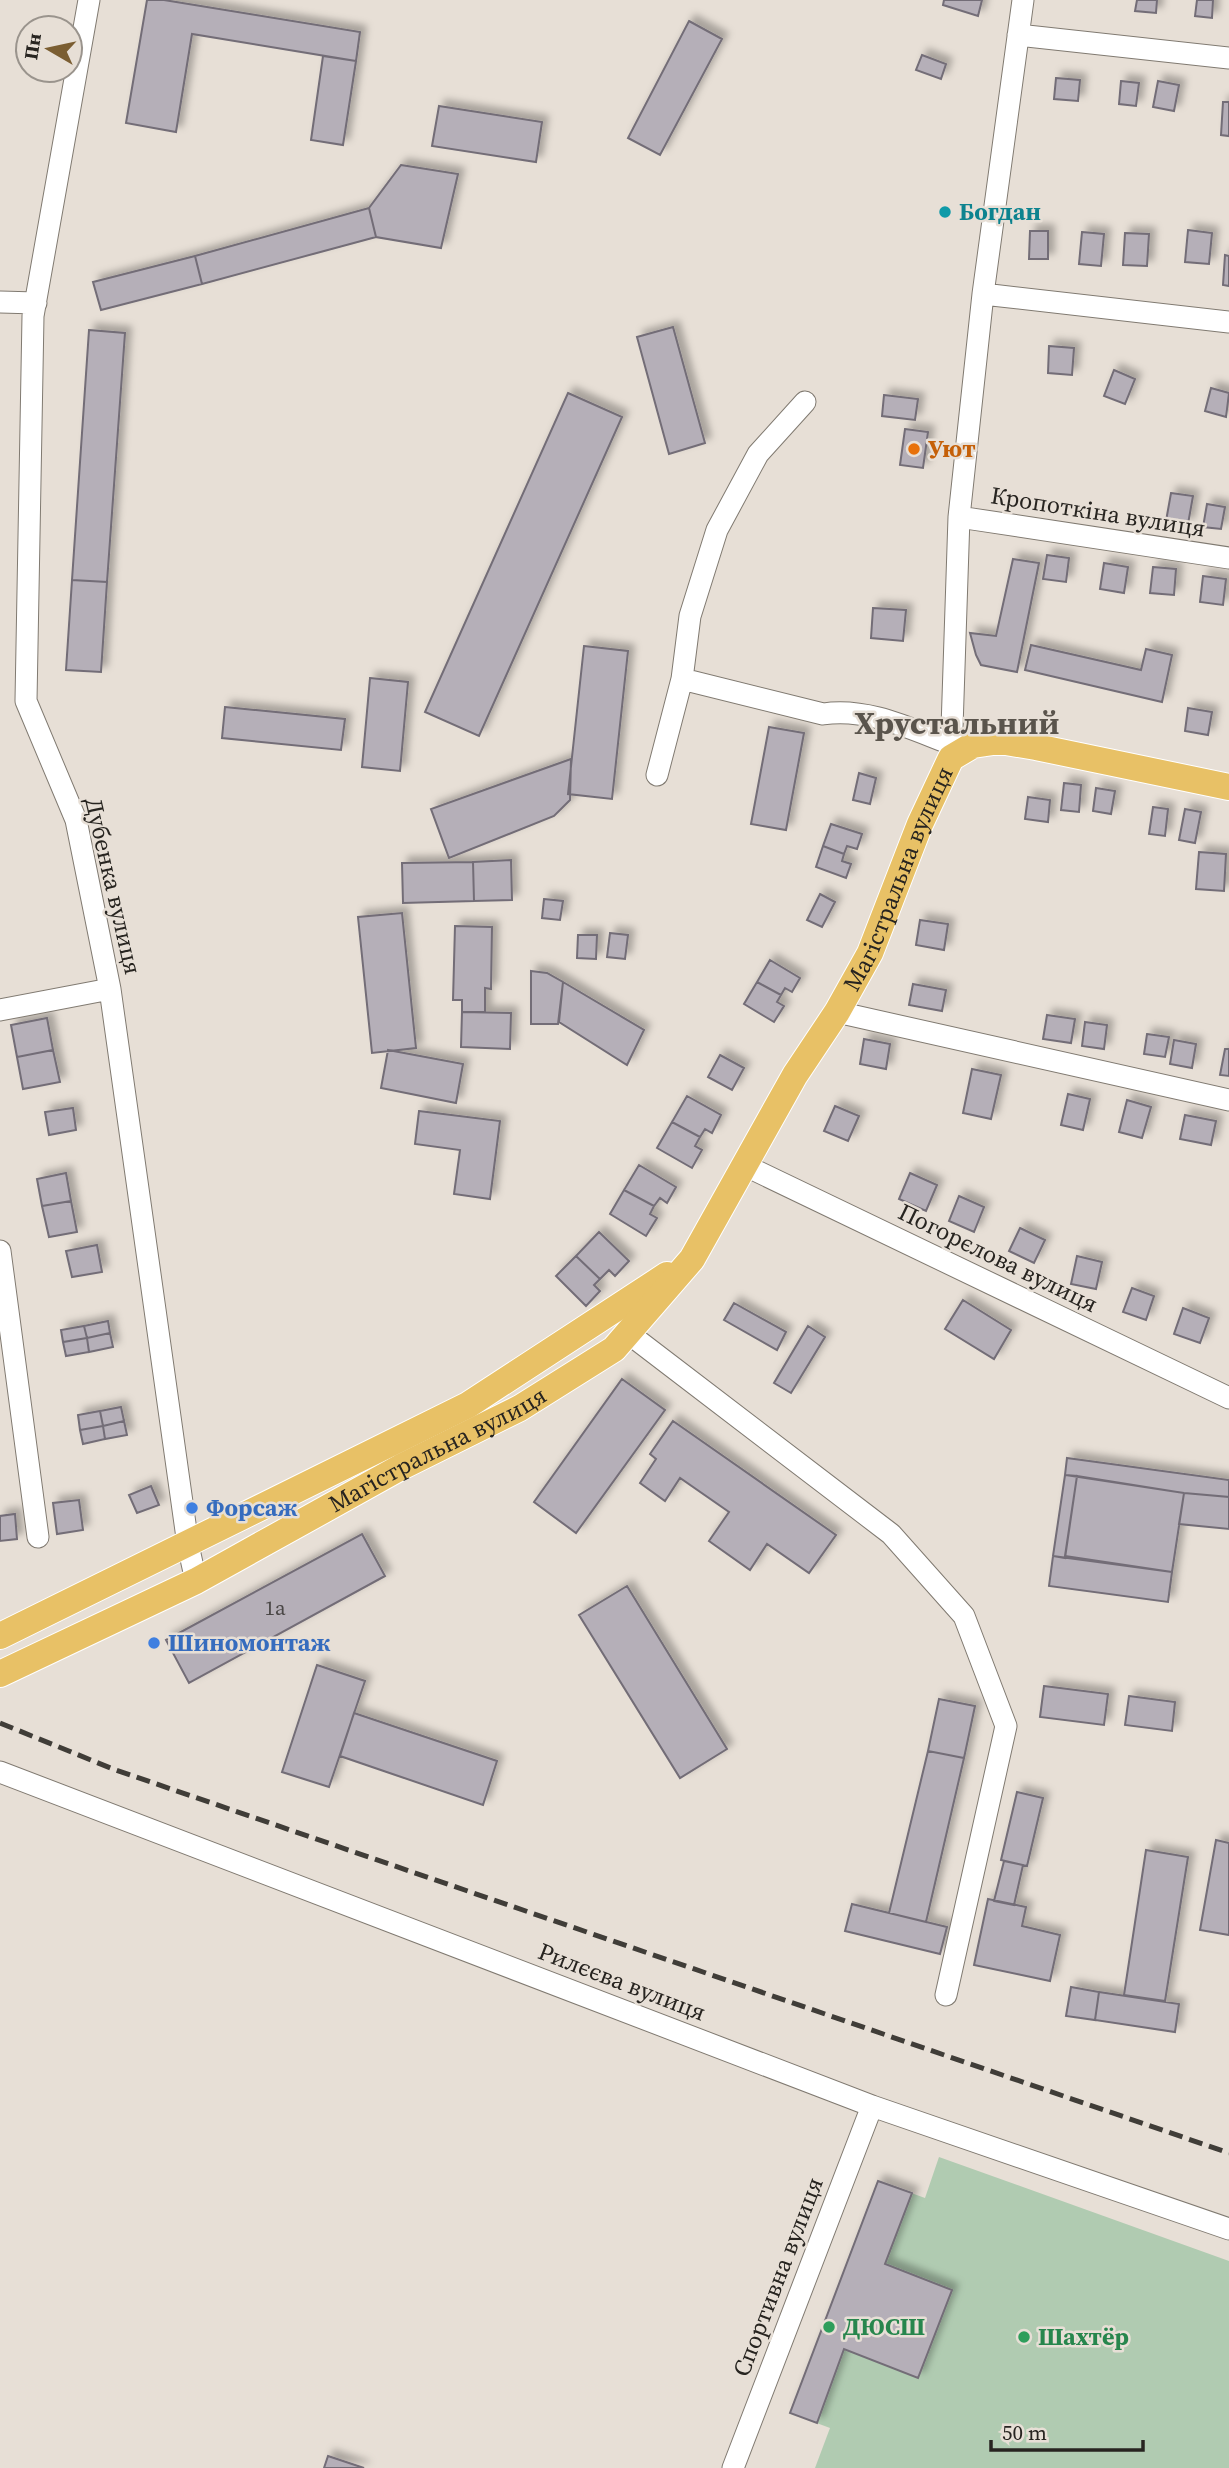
<svg xmlns="http://www.w3.org/2000/svg" width="1229" height="2468" font-family="'Source Serif 4',serif">
<style>
.green{fill:#b0cbb1}
.building{fill:#b5afb8;stroke:#736d77;stroke-width:2;filter:url(#shadow)}
.lines{fill:none;stroke-linecap:round;stroke-linejoin:round}
.minor-casing{stroke:#807a71;stroke-width:23}
.major-casing{stroke:#fff;stroke-width:28}
.minor{stroke:#fff;stroke-width:21}
.major{stroke:#e8c166;stroke-width:26}
.rail{stroke:#403d38;stroke-width:5;stroke-dasharray:14 7;stroke-linecap:butt}
.culture-dot{fill:#0f9aa8;stroke:#e7dfd6;stroke-width:2.5}
.food-dot{fill:#e8710a;stroke:#e7dfd6;stroke-width:2.5}
.shop-dot{fill:#3f7fe0;stroke:#e7dfd6;stroke-width:2.5}
.leisure-dot{fill:#2e9e5b;stroke:#e7dfd6;stroke-width:2.5}
.labels{text-anchor:middle;stroke-width:5;stroke-linejoin:round;paint-order:stroke}
.number-label{font-size:21px;fill:#4a4746}
.culture-label{font-size:24px;font-weight:bold;fill:#0d838f;stroke:#e7dfd6;text-anchor:start}
.food-label{font-size:24px;font-weight:bold;fill:#c56008;stroke:#e7dfd6;text-anchor:start}
.street-label{font-size:24px;fill:#272420;stroke:#e7dfd6}
.shop-label{font-size:24px;font-weight:bold;fill:#366cbe;stroke:#e7dfd6;text-anchor:start}
.leisure-label{font-size:24px;font-weight:bold;fill:#27864d;stroke:#e7dfd6;text-anchor:start}
.district-label{font-size:32px;font-weight:bold;fill:#5a544c;stroke:#e7dfd6}
</style>
<defs>
<filter id="shadow"><feDropShadow dx="6" dy="-6" stdDeviation="3.5" flood-color="#0004"/></filter>
</defs>
<rect width="100%" height="100%" fill="#e7dfd6"/>
<!-- green -->
<path class="green" d="M 939,2157 L 1229,2261 L 1229,2468 L 815,2468 L 830,2428 L 790,2413 L 878,2181 L 925,2198 Z"/>
<!-- building -->
<path class="building" d="M 147,0 L 164,0 L 360,32 L 356,61 L 192,34 L 176,132 L 126,123 Z
M 944,0 L 982,0 L 978,16 L 943,5 Z
M 1137,0 L 1157,0 L 1156,13 L 1135,11 Z
M 1197,0 L 1213,0 L 1212,18 L 1195,16 Z
M 689,21 L 722,39 L 660,155 L 628,138 Z
M 922,55 L 946,64 L 941,79 L 916,70 Z
M 323,56 L 356,61 L 343,145 L 311,140 Z
M 1056,78 L 1080,80 L 1078,101 L 1054,99 Z
M 1121,81 L 1139,83 L 1136,106 L 1119,104 Z
M 1158,81 L 1179,85 L 1174,111 L 1153,107 Z
M 1223,102 L 1229,102 L 1229,136 L 1221,135 Z
M 439,106 L 542,122 L 536,162 L 432,146 Z
M 401,165 L 458,174 L 441,248 L 376,237 L 369,208 Z
M 369,208 L 376,237 L 202,284 L 195,256 Z
M 1188,230 L 1212,233 L 1209,264 L 1185,262 Z
M 1030,231 L 1048,231 L 1048,259 L 1029,259 Z
M 1082,232 L 1104,234 L 1101,266 L 1079,264 Z
M 1125,233 L 1149,234 L 1147,266 L 1123,265 Z
M 1225,255 L 1229,256 L 1229,286 L 1223,285 Z
M 195,256 L 202,284 L 101,310 L 93,282 Z
M 673,327 L 705,443 L 669,454 L 637,337 Z
M 89,330 L 125,333 L 107,582 L 72,580 Z
M 1049,346 L 1074,348 L 1072,375 L 1048,373 Z
M 1114,370 L 1135,379 L 1125,404 L 1104,396 Z
M 1211,388 L 1229,393 L 1226,417 L 1205,411 Z
M 568,393 L 622,417 L 479,736 L 425,712 Z
M 884,395 L 918,399 L 915,420 L 882,416 Z
M 905,429 L 928,432 L 923,468 L 900,465 Z
M 1171,493 L 1193,496 L 1188,524 L 1166,521 Z
M 1207,504 L 1225,507 L 1221,529 L 1203,527 Z
M 1047,555 L 1069,558 L 1066,582 L 1043,579 Z
M 1013,559 L 1039,563 L 1017,672 L 981,665 L 976,655 L 970,633 L 996,636 Z
M 1104,563 L 1128,567 L 1124,593 L 1100,589 Z
M 1153,567 L 1176,569 L 1174,595 L 1150,593 Z
M 1203,576 L 1226,579 L 1223,605 L 1200,602 Z
M 72,580 L 107,582 L 101,672 L 66,670 Z
M 873,608 L 906,610 L 903,641 L 871,638 Z
M 1031,645 L 1141,670 L 1146,649 L 1172,655 L 1162,702 L 1025,670 Z
M 584,646 L 628,651 L 612,799 L 568,794 Z
M 370,678 L 408,682 L 400,771 L 362,767 Z
M 225,707 L 345,719 L 341,750 L 222,738 Z
M 1188,708 L 1212,712 L 1208,735 L 1185,731 Z
M 769,727 L 804,733 L 786,830 L 751,824 Z
M 571,759 L 570,800 L 554,816 L 449,858 L 431,809 Z
M 859,773 L 876,778 L 870,804 L 853,800 Z
M 1064,783 L 1081,785 L 1079,812 L 1061,810 Z
M 1096,788 L 1115,791 L 1111,814 L 1093,811 Z
M 1028,797 L 1050,800 L 1048,822 L 1025,819 Z
M 1153,807 L 1168,809 L 1165,836 L 1149,834 Z
M 1185,809 L 1201,812 L 1195,843 L 1179,840 Z
M 831,824 L 862,834 L 857,849 L 847,846 L 844,854 L 823,846 Z
M 823,846 L 844,854 L 842,861 L 851,864 L 846,878 L 816,867 Z
M 1199,852 L 1226,854 L 1224,891 L 1196,889 Z
M 511,860 L 512,900 L 474,901 L 473,862 Z
M 473,862 L 474,901 L 403,903 L 402,863 Z
M 820,894 L 835,902 L 822,927 L 807,920 Z
M 544,899 L 563,901 L 560,920 L 542,918 Z
M 402,913 L 416,1048 L 372,1053 L 358,917 Z
M 920,920 L 948,924 L 944,950 L 916,945 Z
M 455,926 L 492,927 L 491,989 L 485,988 L 485,1012 L 462,1012 L 462,1000 L 453,1000 Z
M 610,933 L 628,935 L 625,959 L 607,957 Z
M 578,935 L 597,935 L 596,959 L 577,958 Z
M 770,960 L 800,978 L 792,992 L 785,988 L 781,995 L 757,982 Z
M 531,971 L 547,973 L 563,982 L 558,1024 L 531,1024 Z
M 563,982 L 644,1030 L 627,1065 L 559,1022 Z
M 757,982 L 781,995 L 777,1002 L 784,1006 L 774,1022 L 744,1004 Z
M 913,984 L 946,990 L 942,1011 L 909,1005 Z
M 462,1012 L 511,1013 L 510,1049 L 461,1047 Z
M 1047,1015 L 1075,1019 L 1071,1043 L 1043,1039 Z
M 47,1018 L 53,1050 L 17,1057 L 11,1025 Z
M 1085,1022 L 1107,1025 L 1104,1049 L 1082,1046 Z
M 1147,1034 L 1169,1037 L 1165,1057 L 1144,1054 Z
M 864,1039 L 890,1044 L 886,1069 L 860,1064 Z
M 1174,1040 L 1196,1044 L 1192,1068 L 1170,1064 Z
M 1225,1049 L 1229,1049 L 1229,1076 L 1220,1075 Z
M 53,1050 L 60,1082 L 23,1089 L 17,1057 Z
M 388,1050 L 463,1064 L 456,1103 L 381,1088 Z
M 720,1055 L 744,1068 L 732,1090 L 708,1077 Z
M 972,1069 L 1001,1075 L 991,1119 L 963,1113 Z
M 1068,1094 L 1090,1099 L 1083,1130 L 1061,1125 Z
M 687,1096 L 721,1115 L 712,1133 L 705,1129 L 700,1137 L 672,1122 Z
M 1127,1100 L 1151,1107 L 1142,1138 L 1119,1132 Z
M 835,1106 L 859,1116 L 848,1141 L 824,1131 Z
M 73,1108 L 76,1130 L 49,1135 L 45,1112 Z
M 419,1111 L 500,1121 L 490,1199 L 454,1194 L 460,1150 L 415,1144 Z
M 1185,1115 L 1216,1121 L 1211,1145 L 1180,1139 Z
M 672,1122 L 700,1137 L 695,1146 L 702,1150 L 692,1168 L 657,1148 Z
M 639,1165 L 676,1187 L 667,1203 L 660,1198 L 654,1206 L 624,1190 Z
M 66,1173 L 71,1201 L 42,1206 L 37,1179 Z
M 910,1173 L 937,1185 L 926,1211 L 899,1199 Z
M 624,1190 L 654,1206 L 650,1214 L 657,1218 L 646,1236 L 610,1214 Z
M 959,1196 L 984,1207 L 974,1232 L 949,1221 Z
M 71,1201 L 77,1232 L 49,1237 L 42,1206 Z
M 1020,1228 L 1045,1240 L 1034,1263 L 1009,1251 Z
M 599,1232 L 629,1261 L 615,1276 L 609,1270 L 600,1279 L 576,1256 Z
M 97,1245 L 102,1272 L 72,1277 L 66,1251 Z
M 576,1256 L 600,1279 L 594,1285 L 600,1291 L 586,1306 L 556,1276 Z
M 1077,1256 L 1102,1262 L 1096,1289 L 1071,1284 Z
M 1132,1288 L 1154,1296 L 1146,1320 L 1123,1312 Z
M 963,1300 L 1011,1330 L 994,1359 L 945,1329 Z
M 734,1303 L 786,1332 L 777,1350 L 724,1320 Z
M 1183,1308 L 1209,1318 L 1200,1343 L 1174,1334 Z
M 108,1321 L 110,1333 L 87,1338 L 84,1326 Z
M 84,1326 L 87,1338 L 63,1342 L 61,1330 Z
M 808,1326 L 825,1337 L 791,1393 L 774,1383 Z
M 110,1333 L 113,1347 L 89,1352 L 87,1338 Z
M 87,1338 L 89,1352 L 66,1356 L 63,1342 Z
M 622,1379 L 665,1410 L 576,1533 L 534,1502 Z
M 121,1407 L 124,1421 L 103,1426 L 100,1411 Z
M 100,1411 L 103,1426 L 80,1430 L 78,1415 Z
M 124,1421 L 127,1435 L 105,1439 L 103,1426 Z
M 673,1421 L 836,1535 L 809,1573 L 767,1544 L 750,1570 L 709,1541 L 729,1512 L 680,1478 L 665,1501 L 640,1483 L 656,1459 L 650,1454 Z
M 103,1426 L 105,1439 L 83,1444 L 80,1430 Z
M 1067,1458 L 1229,1480 L 1229,1497 L 1184,1493 L 1065,1475 Z
M 1065,1475 L 1077,1476 L 1065,1558 L 1053,1556 Z
M 1077,1476 L 1184,1493 L 1172,1572 L 1065,1556 Z
M 151,1486 L 159,1505 L 137,1513 L 129,1495 Z
M 1184,1493 L 1229,1497 L 1229,1529 L 1179,1524 Z
M 79,1500 L 83,1530 L 57,1534 L 53,1503 Z
M 15,1514 L 17,1539 L 0,1541 L 0,1516 Z
M 362,1534 L 385,1576 L 189,1683 L 166,1640 Z
M 1053,1556 L 1172,1572 L 1168,1602 L 1049,1586 Z
M 627,1586 L 727,1749 L 680,1778 L 579,1615 Z
M 317,1665 L 365,1681 L 329,1787 L 282,1772 Z
M 1044,1686 L 1108,1694 L 1104,1725 L 1040,1717 Z
M 1129,1696 L 1175,1702 L 1172,1731 L 1125,1725 Z
M 939,1699 L 975,1706 L 964,1758 L 928,1751 Z
M 354,1713 L 497,1761 L 483,1805 L 340,1756 Z
M 928,1751 L 964,1758 L 926,1922 L 889,1913 Z
M 1017,1792 L 1043,1798 L 1027,1866 L 1001,1860 Z
M 1216,1840 L 1229,1843 L 1229,1935 L 1200,1930 Z
M 1146,1850 L 1188,1857 L 1165,2001 L 1124,1995 Z
M 1004,1861 L 1023,1865 L 1014,1905 L 994,1901 Z
M 988,1899 L 1026,1907 L 1022,1926 L 1060,1935 L 1050,1981 L 974,1965 Z
M 852,1904 L 947,1927 L 940,1954 L 845,1931 Z
M 1071,1987 L 1099,1992 L 1095,2020 L 1066,2016 Z
M 1099,1992 L 1179,2004 L 1175,2032 L 1095,2020 Z
M 878,2181 L 912,2193 L 885,2264 L 952,2290 L 918,2378 L 844,2349 L 817,2423 L 790,2413 Z
M 328,2456 L 364,2468 L 324,2468 Z"/>
<g class="lines">
<defs>
<path id="minor" d="M 89,0 L 33,316 L 26,701 L 76,820 L 110,989 L 188,1545 L 196,1581
M 1018,35 L 1229,58
M 983,294 L 1229,322
M 0,302 L 36,303
M 959,517 L 1229,558
M 682,679 L 823,714 C 867,707 911,729 951,744
M 951,758 L 959,517 L 983,294 L 1023,0
M 657,775 L 682,679 L 690,616 L 717,530 L 758,454 L 805,402
M 0,1010 L 110,989
M 837,1012 L 1229,1100
M 744,1165 L 1229,1398
M 0,1251 L 38,1537
M 628,1333 L 891,1534 L 964,1616 L 1006,1726 L 946,1995
M 0,1772 L 872,2106 L 1229,2229
M 733,2468 L 872,2106"/>
<g id="major">
<path d="M 0,1636 L 468,1405 L 667,1275"/>
<path id="s1" d="M 0,1674 L 196,1581 L 401,1467 L 520,1408 L 614,1349 L 692,1259 L 795,1075 L 837,1012 L 870,953 L 920,824 L 951,758 L 973,745 L 1000,741 L 1036,747 L 1229,787"/>
</g>
</defs>
<!-- minor casing -->
<use href="#minor" class="minor-casing"/>
<!-- major casing -->
<use href="#major" class="major-casing"/>
<!-- minor -->
<use href="#minor" class="minor"/>
<!-- major -->
<use href="#major" class="major"/>
<!-- rail -->
<path class="rail" d="M 0,1723 L 113,1769 L 1229,2153"/>
</g>
<!-- markers -->
<circle class="culture-dot" cx="945" cy="212" r="7"/>
<circle class="food-dot" cx="914" cy="449" r="7"/>
<g class="shop-dot">
<circle cx="192" cy="1508" r="7"/>
<circle cx="154" cy="1643" r="7"/>
</g>
<g class="leisure-dot">
<circle cx="829" cy="2327" r="7"/>
<circle cx="1024" cy="2337" r="7"/>
</g>
<g class="labels">
<!-- number labels -->
<g class="number-label">
<text x="275" y="1615">1а</text>
</g>
<!-- culture labels -->
<g class="culture-label">
<text x="959" y="220">Богдан</text>
</g>
<!-- food labels -->
<g class="food-label">
<text x="928" y="457">Уют</text>
</g>
<!-- street labels -->
<g class="street-label">
<text transform="translate(1098 512) rotate(9)" y="8">Кропоткіна вулиця</text>
<text dy="8" stroke="none"><textPath href="#s1" startOffset="1248">Магістральна вулиця</textPath></text>
<text transform="translate(113 886) rotate(77)" y="8">Дубенка вулиця</text>
<text transform="translate(998 1258) rotate(26)" y="8">Погорєлова вулиця</text>
<text dy="8" stroke="none"><textPath href="#s1" startOffset="492">Магістральна вулиця</textPath></text>
<text transform="translate(622 1982) rotate(21)" y="8">Рилєєва вулиця</text>
<text transform="translate(778 2277) rotate(-69)" y="8">Спортивна вулиця</text>
</g>
<!-- shop labels -->
<g class="shop-label">
<text x="206" y="1516">Форсаж</text>
<text x="168" y="1651">Шиномонтаж</text>
</g>
<!-- leisure labels -->
<g class="leisure-label">
<text x="843" y="2335">ДЮСШ</text>
<text x="1038" y="2345">Шахтёр</text>
</g>
<!-- district labels -->
<g class="district-label">
<text x="957" y="734">Хрустальний</text>
</g>
</g>
<!-- north arrow -->
<g transform="translate(49 49) rotate(279)"><circle r="33" fill="#e7dfd6" stroke="#9a948d" stroke-width="2"/>
<path d="M0-5L12 26L0 18L-12 26Z" fill="#7b5e32"/>
<text y="-10" font-size="19" font-weight="bold" text-anchor="middle" fill="#272420">Пн</text>
</g>
<!-- scale -->
<path d="M991 2440v10h152v-10" fill="none" stroke="#272420" stroke-width="3.5"/>
<text x="1002" y="2440" font-size="21" fill="#272420" stroke="#e7dfd6" stroke-width="5" paint-order="stroke">50 m</text>
</svg>
